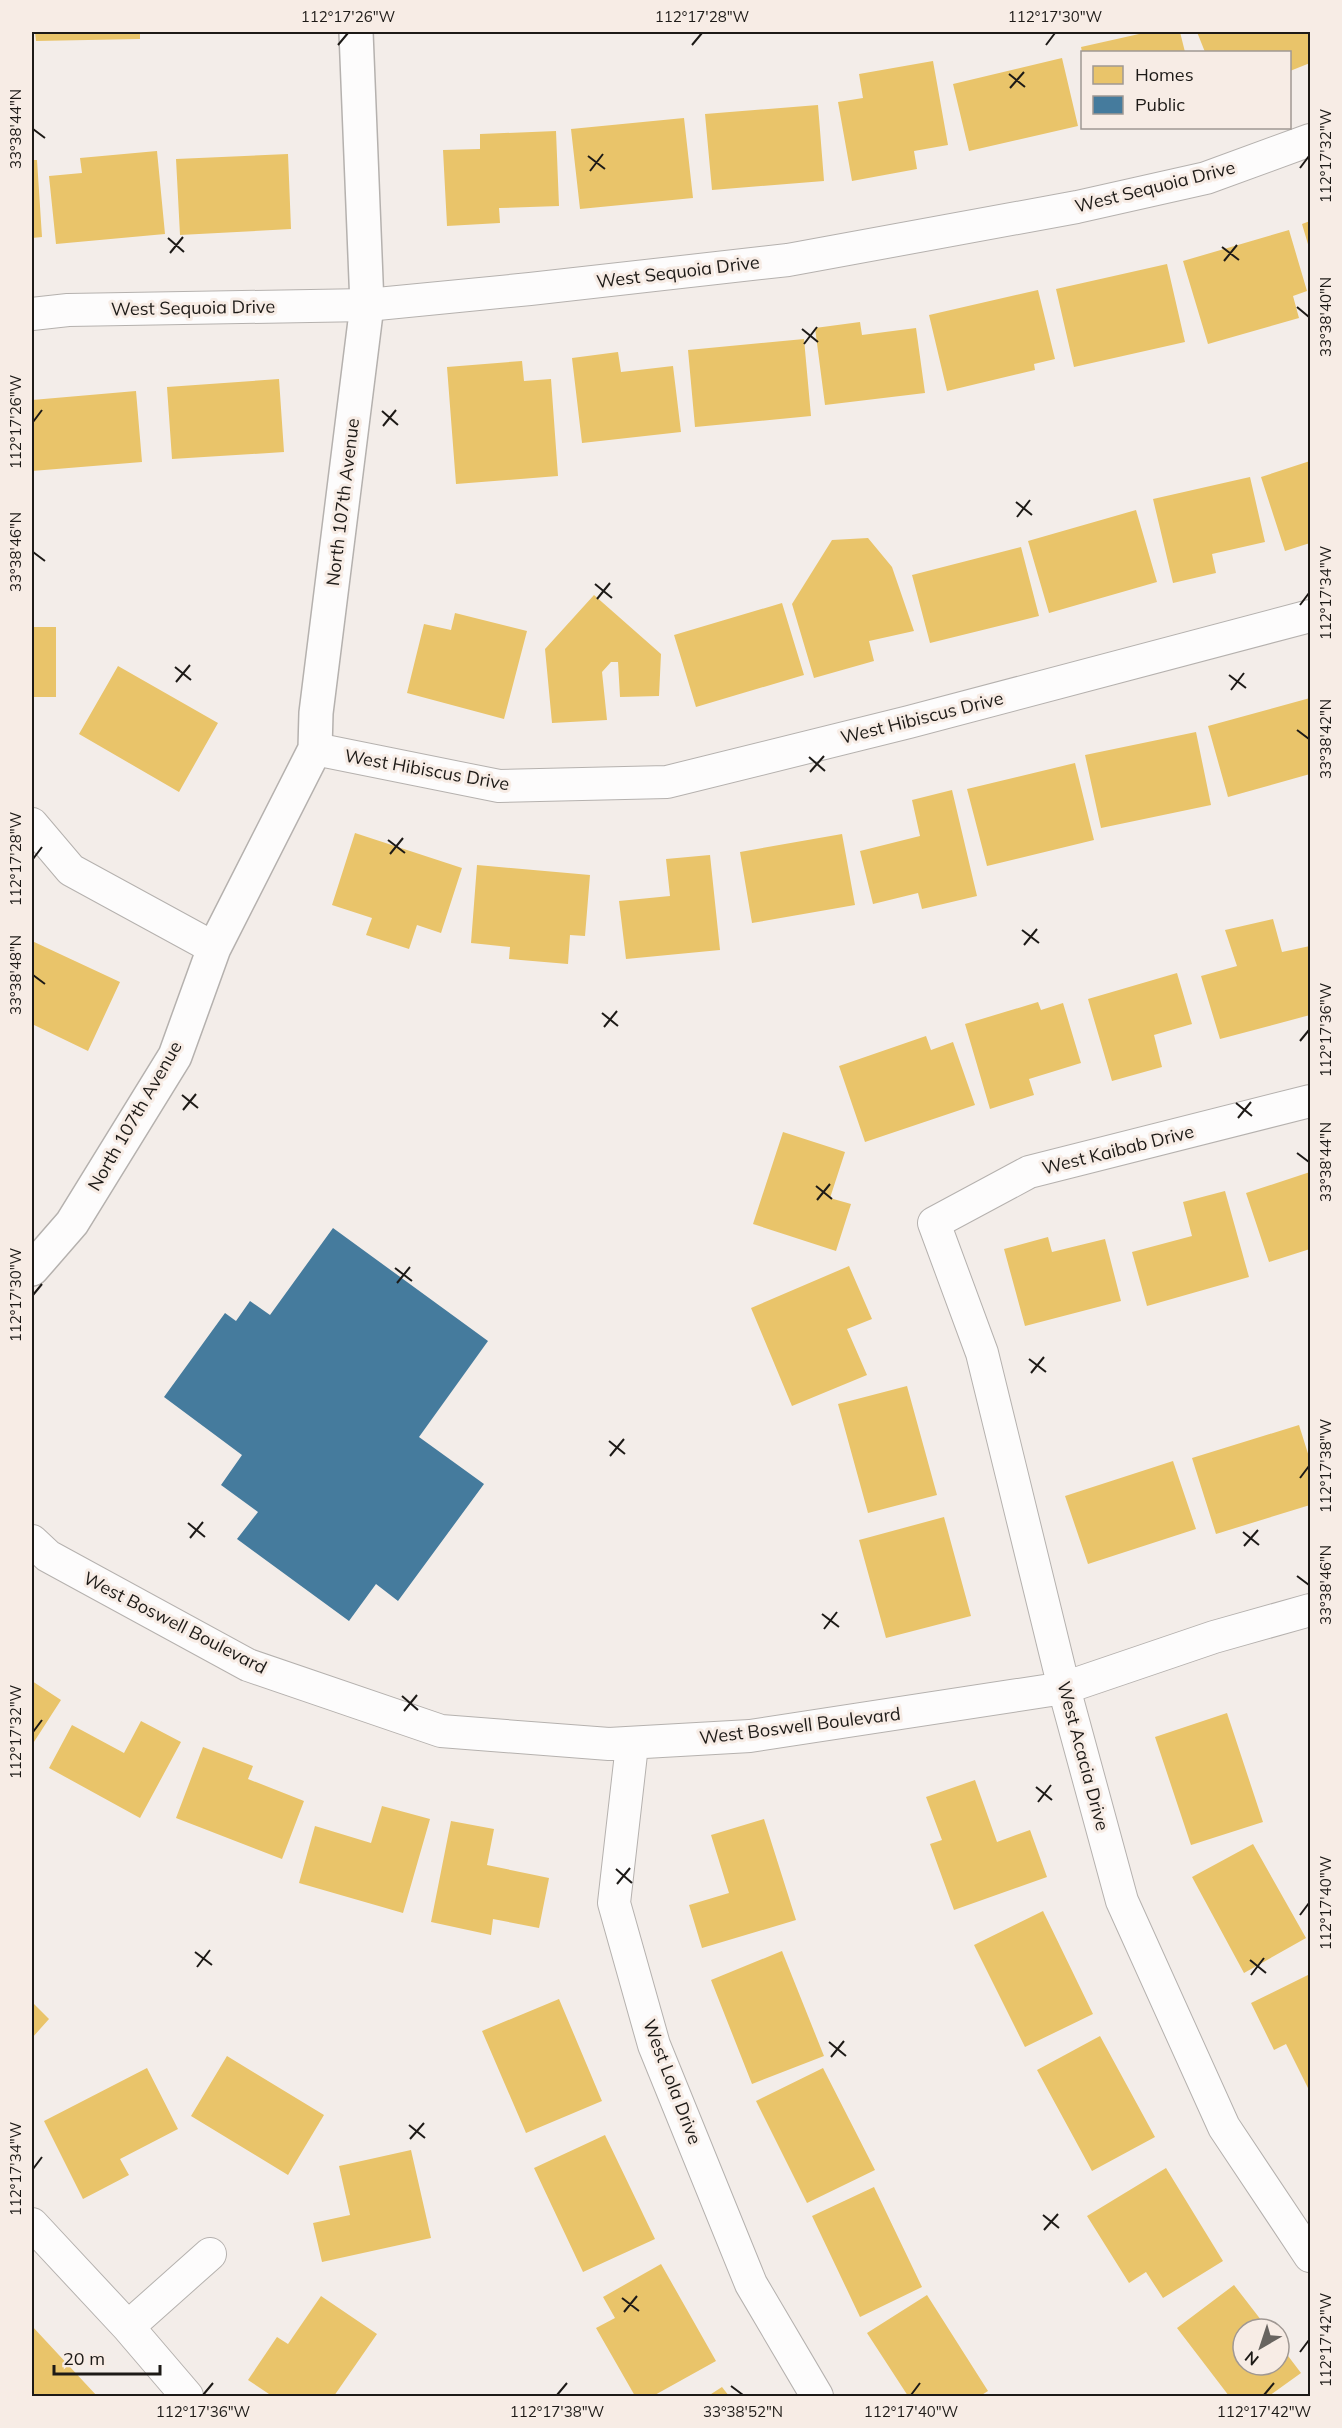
<svg xmlns="http://www.w3.org/2000/svg" width="1342" height="2428" font-family="Mulish,sans-serif">
<style>
.homes{fill:#e9c46a}
.public{fill:#457b9d}
.lines{fill:none;stroke-linecap:round;stroke-linejoin:round}
.minor-casing{stroke:#b5b1ae;stroke-width:34}
.tertiary-casing{stroke:#b5b1ae;stroke-width:36}
.minor{stroke:#fdfcfc;stroke-width:32}
.tertiary{stroke:#fdfcfc;stroke-width:33}
.ticks{fill:none;stroke:#1d1a17;stroke-width:2}
.labels{text-anchor:middle;stroke-width:6;stroke-linejoin:round;paint-order:stroke}
.street-label{font-size:18px;fill:#1d1a17;stroke:#f7ece5}
.neatline{fill:none;stroke:#1d1a17;stroke-width:2}
.ticks-label{font-size:15px;text-anchor:middle;fill:#1d1a17}
</style>
<rect width="100%" height="100%" fill="#f3ede9"/>
<!-- homes -->
<path class="homes" d="M 35,32 L 140,32 L 140,39 L 36,41 Z
M 1148,32 L 1180,32 L 1185,52 L 1082,52 L 1081,47 Z
M 1197,32 L 1310,32 L 1310,63 L 1290,71 L 1290,52 L 1205,52 Z
M 1062,58 L 1078,126 L 969,151 L 953,84 Z
M 933,61 L 948,145 L 914,151 L 917,169 L 852,181 L 838,102 L 863,98 L 859,74 Z
M 818,105 L 824,181 L 712,190 L 705,114 Z
M 684,118 L 693,198 L 580,209 L 571,129 Z
M 556,131 L 559,206 L 499,208 L 500,223 L 447,226 L 443,150 L 480,149 L 480,134 Z
M 157,151 L 165,234 L 56,244 L 49,176 L 82,173 L 80,158 Z
M 288,154 L 291,229 L 180,235 L 176,159 Z
M 32,160 L 37,160 L 42,237 L 32,238 Z
M 1310,221 L 1310,251 L 1302,224 Z
M 1289,230 L 1307,291 L 1293,296 L 1299,318 L 1208,344 L 1183,261 Z
M 1167,264 L 1185,342 L 1074,367 L 1056,289 Z
M 1038,290 L 1055,359 L 1034,364 L 1035,370 L 947,391 L 929,315 Z
M 860,322 L 862,335 L 916,328 L 925,393 L 825,405 L 815,328 Z
M 804,339 L 811,416 L 695,427 L 688,350 Z
M 618,352 L 621,372 L 673,366 L 681,432 L 582,443 L 572,358 Z
M 522,361 L 524,381 L 551,379 L 558,476 L 456,484 L 447,367 Z
M 279,379 L 284,452 L 172,459 L 167,387 Z
M 136,391 L 142,462 L 32,471 L 32,400 Z
M 1310,461 L 1310,543 L 1285,551 L 1261,477 Z
M 1250,477 L 1265,542 L 1212,554 L 1216,573 L 1173,583 L 1153,499 Z
M 1136,510 L 1157,582 L 1049,613 L 1028,541 Z
M 868,538 L 892,567 L 914,631 L 869,641 L 874,661 L 814,678 L 792,604 L 832,540 Z
M 1021,547 L 1039,616 L 930,643 L 912,575 Z
M 594,595 L 661,654 L 659,696 L 620,697 L 618,662 L 611,662 L 602,672 L 607,720 L 552,723 L 545,649 Z
M 782,603 L 804,675 L 696,707 L 674,635 Z
M 455,613 L 527,631 L 504,719 L 407,693 L 424,624 L 451,630 Z
M 32,627 L 56,627 L 56,697 L 32,697 Z
M 118,666 L 218,723 L 179,792 L 79,734 Z
M 1310,698 L 1310,774 L 1228,797 L 1208,726 Z
M 1196,732 L 1211,805 L 1101,828 L 1085,755 Z
M 1075,763 L 1094,840 L 987,866 L 967,789 Z
M 952,790 L 977,896 L 922,909 L 918,893 L 873,904 L 860,851 L 920,836 L 912,800 Z
M 355,833 L 462,868 L 441,933 L 417,925 L 409,949 L 366,935 L 372,918 L 332,905 Z
M 842,834 L 855,905 L 752,923 L 740,852 Z
M 710,855 L 720,950 L 626,959 L 619,901 L 670,896 L 666,859 Z
M 477,865 L 590,875 L 585,936 L 570,935 L 568,964 L 509,959 L 510,947 L 471,943 Z
M 1273,919 L 1282,952 L 1310,946 L 1310,1015 L 1220,1039 L 1201,976 L 1237,966 L 1225,930 Z
M 32,941 L 120,982 L 88,1051 L 32,1024 Z
M 1177,973 L 1192,1024 L 1154,1035 L 1162,1067 L 1112,1081 L 1088,999 Z
M 1038,1002 L 1041,1010 L 1063,1003 L 1081,1063 L 1029,1079 L 1034,1095 L 990,1109 L 965,1024 Z
M 926,1036 L 931,1050 L 953,1042 L 975,1105 L 865,1142 L 839,1066 Z
M 783,1132 L 845,1152 L 830,1198 L 851,1204 L 836,1251 L 753,1224 Z
M 1310,1172 L 1310,1249 L 1269,1262 L 1246,1193 Z
M 1225,1191 L 1249,1277 L 1147,1306 L 1132,1252 L 1192,1236 L 1183,1202 Z
M 1048,1237 L 1052,1252 L 1105,1239 L 1121,1301 L 1025,1326 L 1004,1249 Z
M 849,1266 L 872,1319 L 847,1329 L 867,1375 L 792,1406 L 751,1308 Z
M 907,1386 L 937,1495 L 868,1513 L 838,1404 Z
M 1299,1425 L 1310,1460 L 1310,1505 L 1216,1534 L 1192,1458 Z
M 1173,1461 L 1196,1529 L 1088,1564 L 1065,1496 Z
M 944,1517 L 971,1616 L 886,1638 L 859,1540 Z
M 32,1681 L 61,1700 L 32,1745 Z
M 1227,1713 L 1263,1822 L 1191,1845 L 1155,1737 Z
M 141,1721 L 181,1742 L 140,1818 L 49,1768 L 72,1725 L 124,1753 Z
M 203,1747 L 253,1766 L 248,1779 L 304,1801 L 282,1859 L 176,1818 Z
M 975,1780 L 997,1842 L 1030,1830 L 1047,1877 L 954,1910 L 930,1844 L 942,1840 L 926,1797 Z
M 382,1806 L 430,1819 L 403,1913 L 299,1883 L 315,1826 L 371,1843 Z
M 764,1819 L 796,1920 L 702,1948 L 689,1905 L 729,1893 L 711,1835 Z
M 451,1821 L 494,1829 L 487,1865 L 549,1878 L 539,1928 L 493,1919 L 491,1935 L 431,1922 Z
M 1253,1844 L 1306,1938 L 1244,1973 L 1192,1877 Z
M 1043,1911 L 1093,2014 L 1025,2047 L 974,1945 Z
M 782,1951 L 824,2056 L 752,2084 L 711,1980 Z
M 1310,1974 L 1310,2092 L 1286,2044 L 1274,2050 L 1251,2003 Z
M 559,1999 L 602,2101 L 526,2133 L 482,2031 Z
M 32,2002 L 49,2019 L 32,2038 Z
M 1100,2036 L 1155,2137 L 1092,2171 L 1037,2070 Z
M 227,2056 L 324,2115 L 288,2175 L 191,2116 Z
M 147,2068 L 178,2129 L 120,2159 L 129,2175 L 83,2199 L 44,2121 Z
M 823,2068 L 875,2170 L 807,2203 L 756,2101 Z
M 605,2135 L 655,2239 L 583,2272 L 534,2168 Z
M 411,2150 L 431,2238 L 322,2262 L 313,2223 L 350,2215 L 339,2166 Z
M 1166,2168 L 1223,2261 L 1163,2298 L 1146,2272 L 1129,2283 L 1087,2216 Z
M 874,2187 L 922,2287 L 860,2317 L 812,2216 Z
M 661,2264 L 716,2361 L 653,2396 L 635,2396 L 596,2328 L 615,2318 L 603,2297 Z
M 1234,2285 L 1268,2329 L 1243,2329 L 1243,2365 L 1279,2365 L 1279,2344 L 1301,2373 L 1269,2396 L 1229,2396 L 1177,2328 Z
M 927,2295 L 988,2391 L 980,2396 L 908,2396 L 867,2333 Z
M 321,2296 L 377,2334 L 334,2396 L 272,2396 L 248,2380 L 277,2337 L 288,2344 Z
M 32,2326 L 97,2396 L 32,2396 Z
M 722,2387 L 729,2396 L 708,2396 Z"/>
<!-- public -->
<path class="public" d="M 333,1228 L 488,1341 L 419,1437 L 484,1484 L 398,1601 L 376,1584 L 349,1621 L 237,1539 L 258,1512 L 221,1485 L 242,1455 L 164,1397 L 225,1313 L 236,1321 L 250,1301 L 270,1315 Z"/>
<g class="lines">
<defs>
<path id="minor" d="M 32,314 L 68,310 L 367,305 L 530,289 L 788,260 L 1077,207 L 1206,178 L 1310,140
M 315,749 L 499,786 L 667,782 L 909,722 L 1310,616
M 32,824 L 71,870 L 214,948
M 1310,1101 L 1029,1172 L 934,1223 L 982,1353 L 1064,1688 L 1122,1901 L 1224,2127 L 1310,2256
M 32,1541 L 48,1556 L 248,1665 L 441,1731 L 609,1744 L 750,1736 L 1064,1688 L 1214,1637 L 1310,1610
M 632,1745 L 614,1903 L 654,2045 L 751,2284 L 817,2396
M 32,2224 L 128,2327 L 187,2396
M 128,2327 L 210,2254"/>
<path id="tertiary" d="M 32,1269 L 72,1223 L 175,1056 L 214,948 L 315,749 L 316,713 L 367,305 L 356,32"/>
</defs>
<!-- minor casing -->
<use href="#minor" class="minor-casing"/>
<!-- tertiary casing -->
<use href="#tertiary" class="tertiary-casing"/>
<!-- minor -->
<use href="#minor" class="minor"/>
<!-- tertiary -->
<use href="#tertiary" class="tertiary"/>
</g>
<!-- ticks -->
<path class="ticks" d="M 338,45 L 348,33M 692,45 L 702,33M 1046,45 L 1055,33M 1009,74 L 1025,87M 1010,88 L 1024,72M 33,129 L 45,138M 588,156 L 605,169M 1300,168 L 1309,156M 590,171 L 603,154M 168,238 L 184,252M 1222,247 L 1239,260M 170,253 L 183,237M 1224,261 L 1237,245M 1297,307 L 1309,317M 802,329 L 818,342M 804,344 L 817,327M 382,411 L 398,425M 33,422 L 42,410M 383,426 L 396,410M 1016,502 L 1032,515M 1017,517 L 1030,500M 33,552 L 45,561M 595,584 L 612,598M 597,599 L 610,583M 1300,605 L 1309,593M 175,667 L 191,680M 1229,675 L 1246,688M 176,682 L 190,665M 1231,690 L 1244,673M 1297,730 L 1309,739M 809,757 L 825,771M 810,772 L 824,756M 388,840 L 405,853M 390,854 L 403,838M 33,859 L 42,847M 1022,930 L 1039,943M 1024,945 L 1037,929M 33,975 L 45,984M 602,1013 L 618,1026M 604,1027 L 617,1011M 1300,1041 L 1309,1030M 182,1095 L 198,1108M 1236,1103 L 1252,1116M 183,1110 L 196,1094M 1238,1118 L 1251,1102M 1297,1153 L 1309,1162M 816,1186 L 832,1199M 817,1200 L 830,1184M 395,1268 L 412,1281M 397,1283 L 410,1267M 33,1295 L 42,1284M 1029,1359 L 1046,1372M 1031,1373 L 1044,1357M 609,1441 L 625,1454M 610,1456 L 624,1439M 1300,1478 L 1309,1466M 188,1523 L 205,1537M 1243,1532 L 1259,1545M 190,1538 L 203,1522M 1244,1546 L 1258,1530M 1297,1576 L 1309,1585M 822,1614 L 839,1627M 824,1629 L 837,1612M 402,1696 L 418,1710M 404,1711 L 417,1695M 33,1732 L 42,1720M 1036,1787 L 1052,1800M 1038,1802 L 1051,1785M 616,1869 L 632,1883M 617,1884 L 630,1868M 1300,1915 L 1309,1903M 195,1952 L 212,1965M 1250,1960 L 1266,1973M 197,1967 L 210,1950M 1251,1975 L 1264,1958M 829,2042 L 846,2056M 831,2057 L 844,2041M 409,2125 L 425,2138M 410,2139 L 424,2123M 33,2169 L 42,2157M 1043,2215 L 1059,2228M 1044,2230 L 1058,2214M 622,2298 L 639,2311M 624,2312 L 637,2296M 1300,2352 L 1309,2340M 731,2386 L 743,2395M 203,2395 L 213,2383M 557,2395 L 567,2383M 911,2395 L 920,2383M 1264,2395 L 1274,2383"/>
<g class="labels">
<!-- street labels -->
<g class="street-label">
<text transform="translate(1155 187) rotate(-14)" y="6">West Sequoia Drive</text>
<text transform="translate(678 272) rotate(-7)" y="6">West Sequoia Drive</text>
<text transform="translate(193 308) rotate(-1)" y="6">West Sequoia Drive</text>
<text transform="translate(343 502) rotate(-83)" y="6">North 107th Avenue</text>
<text transform="translate(922 718) rotate(-14)" y="6">West Hibiscus Drive</text>
<text transform="translate(427 770) rotate(10)" y="6">West Hibiscus Drive</text>
<text transform="translate(135 1116) rotate(-60)" y="6">North 107th Avenue</text>
<text transform="translate(1118 1150) rotate(-14)" y="6">West Kaibab Drive</text>
<text transform="translate(175 1623) rotate(27)" y="6">West Boswell Boulevard</text>
<text transform="translate(800 1726) rotate(-7)" y="6">West Boswell Boulevard</text>
<text transform="translate(1083 1756) rotate(75)" y="6">West Acacia Drive</text>
<text transform="translate(672 2082) rotate(69)" y="6">West Lola Drive</text>
</g>
</g>
<!-- border -->
<rect width="1342" height="2428" fill="none" stroke="#f7ece5" stroke-width="66"/>
<!-- legend -->
<rect x="1081" y="51" width="210" height="78" fill="#f7ece5" stroke="#a09893" stroke-width="1.5"/>
<rect x="1093" y="66" width="30" height="18" fill="#e9c46a" stroke="#a09893" stroke-width="1.5"/>
<text x="1135" y="81" font-size="18" fill="#1d1a17">Homes</text>
<rect x="1093" y="96" width="30" height="18" fill="#457b9d" stroke="#a09893" stroke-width="1.5"/>
<text x="1135" y="111" font-size="18" fill="#1d1a17">Public</text>
<!-- north arrow -->
<g transform="translate(1261 2347) rotate(219)"><circle r="28" fill="#f7ece5" stroke="#a09893" stroke-width="1.5"/>
<path d="M0-4.5L10 22L0 15L-10 22Z" fill="#686460"/>
<text y="-9" font-size="16" font-weight="bold" text-anchor="middle" fill="#1d1a17">N</text>
</g>
<!-- scale -->
<path d="M54 2365v9h106v-9" fill="none" stroke="#1d1a17" stroke-width="3"/>
<text x="63" y="2365" font-size="18" fill="#1d1a17" stroke="#f7ece5" stroke-width="4.5" paint-order="stroke">20 m</text>
<rect x="33" y="33" width="1276" height="2362" class="neatline"/>
<g class="ticks-label">
<text x="348" y="22">112°17'26"W</text>
<text x="702" y="22">112°17'28"W</text>
<text x="1055" y="22">112°17'30"W</text>
<text transform="translate(16 129) rotate(-90)" y="5">33°38'44"N</text>
<text transform="translate(1326 156) rotate(-90)" y="5">112°17'32"W</text>
<text transform="translate(1326 317) rotate(-90)" y="5">33°38'40"N</text>
<text transform="translate(16 422) rotate(-90)" y="5">112°17'26"W</text>
<text transform="translate(16 552) rotate(-90)" y="5">33°38'46"N</text>
<text transform="translate(1326 593) rotate(-90)" y="5">112°17'34"W</text>
<text transform="translate(1326 739) rotate(-90)" y="5">33°38'42"N</text>
<text transform="translate(16 859) rotate(-90)" y="5">112°17'28"W</text>
<text transform="translate(16 975) rotate(-90)" y="5">33°38'48"N</text>
<text transform="translate(1326 1030) rotate(-90)" y="5">112°17'36"W</text>
<text transform="translate(1326 1162) rotate(-90)" y="5">33°38'44"N</text>
<text transform="translate(16 1295) rotate(-90)" y="5">112°17'30"W</text>
<text transform="translate(1326 1466) rotate(-90)" y="5">112°17'38"W</text>
<text transform="translate(1326 1585) rotate(-90)" y="5">33°38'46"N</text>
<text transform="translate(16 1732) rotate(-90)" y="5">112°17'32"W</text>
<text transform="translate(1326 1903) rotate(-90)" y="5">112°17'40"W</text>
<text transform="translate(16 2169) rotate(-90)" y="5">112°17'34"W</text>
<text transform="translate(1326 2340) rotate(-90)" y="5">112°17'42"W</text>
<text x="203" y="2417">112°17'36"W</text>
<text x="557" y="2417">112°17'38"W</text>
<text x="743" y="2417">33°38'52"N</text>
<text x="911" y="2417">112°17'40"W</text>
<text x="1264" y="2417">112°17'42"W</text>
</g>
</svg>
